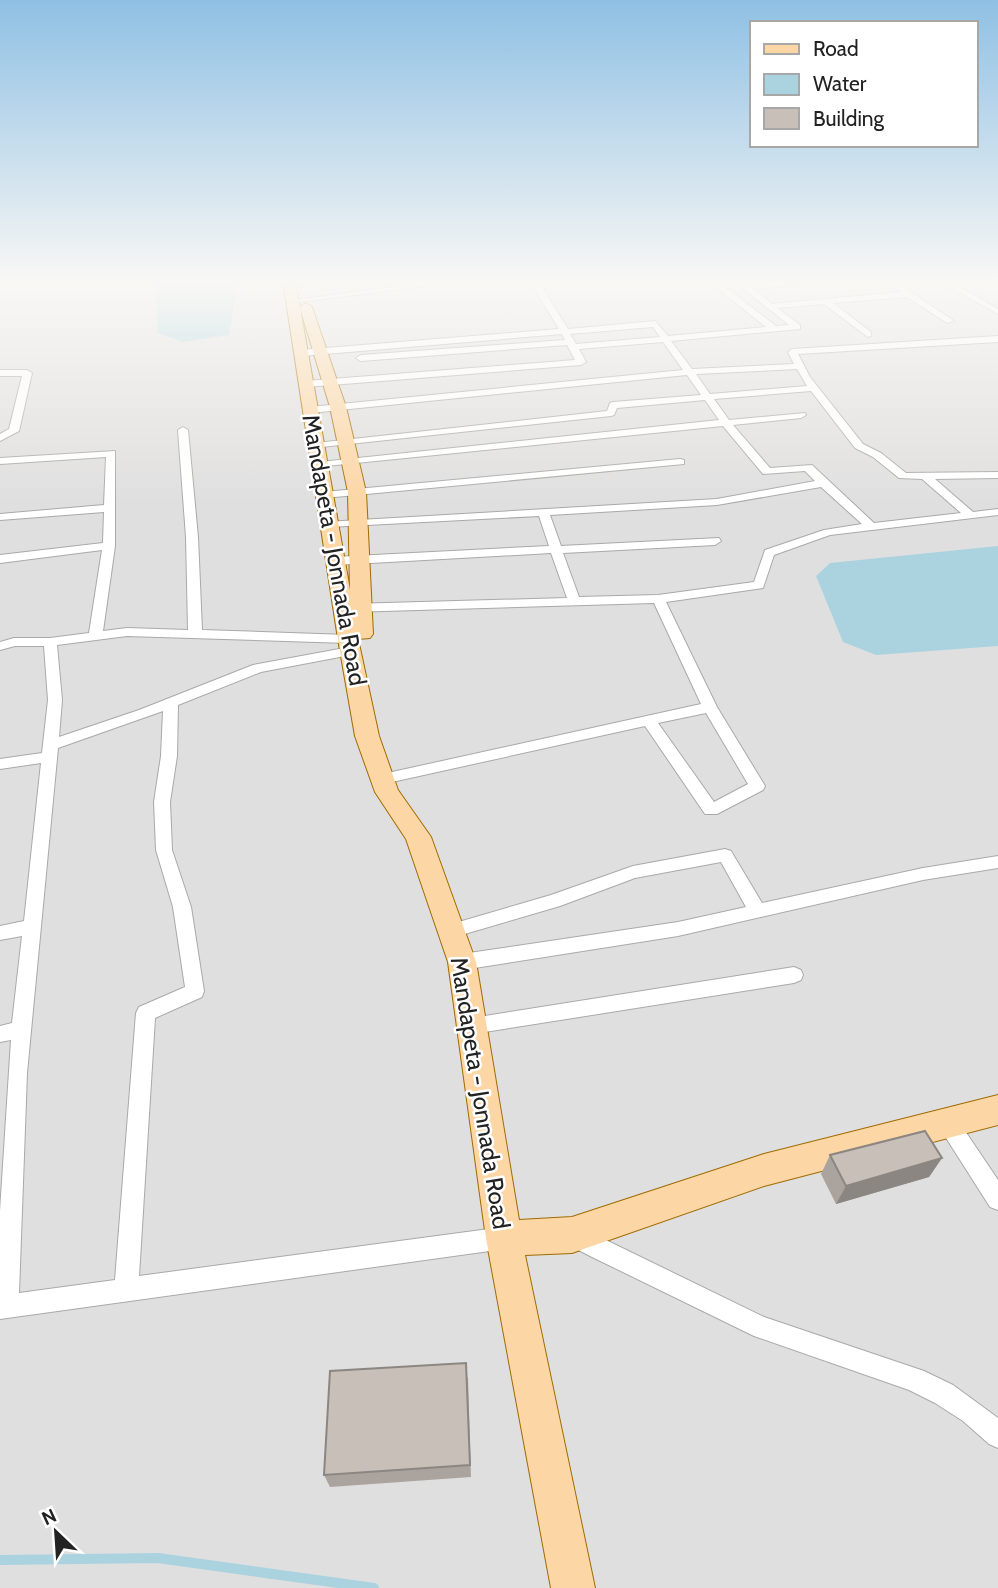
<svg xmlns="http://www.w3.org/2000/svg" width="998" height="1588" font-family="Cabin,sans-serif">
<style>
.residential{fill:#e0dfdf}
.water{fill:#aad3df}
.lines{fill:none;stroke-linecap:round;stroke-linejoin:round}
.stream{stroke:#aad3df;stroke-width:10}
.minor-casing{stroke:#a9a9a9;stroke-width:2}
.primary-casing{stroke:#a06b00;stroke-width:2}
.minor{fill:#fff;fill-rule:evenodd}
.primary{fill:#fcd6a4;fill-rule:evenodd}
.wall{fill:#aba49e}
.shaded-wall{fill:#8b8681}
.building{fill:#c7bfb8;stroke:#8b8681;stroke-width:2}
.labels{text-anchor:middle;stroke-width:5;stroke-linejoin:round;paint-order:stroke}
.street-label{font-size:24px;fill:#222;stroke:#fff}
</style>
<rect width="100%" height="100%" fill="#f2efe9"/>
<!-- residential -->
<path class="residential" d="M 0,281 L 998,281 L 998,1588 L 0,1588 Z"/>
<!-- water -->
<path class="water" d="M 152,281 L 238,281 L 229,335 L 183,342 L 158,333 L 156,291 Z
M 998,546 L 998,646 L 876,655 L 843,642 L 816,576 L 830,563 Z"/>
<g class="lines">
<!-- stream -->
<path class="stream" d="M 0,1560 L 158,1558 L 374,1588"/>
<defs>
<path id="minor" d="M 438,281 L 462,281 L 292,303 L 288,301 Z
M 530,281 L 538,281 L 568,329 L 655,321 L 668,336 L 766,327 L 708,281 L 717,281 L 776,326 L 789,325 L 734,281 L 743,281 L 748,285 L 828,281 L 753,289 L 772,304 L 901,292 L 885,281 L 894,281 L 954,321 L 947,323 L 907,297 L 833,303 L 871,332 L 871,336 L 868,337 L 824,304 L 778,308 L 800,325 L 800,329 L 671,341 L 692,369 L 794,364 L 788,352 L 792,349 L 998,336 L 998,342 L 798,354 L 810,377 L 863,444 L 881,453 L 906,473 L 998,472 L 998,478 L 935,479 L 973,512 L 998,509 L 998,515 L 830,535 L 774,555 L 763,588 L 666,602 L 717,707 L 765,786 L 763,790 L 717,814 L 705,814 L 645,726 L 383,784 L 375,779 L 383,774 L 701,704 L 654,603 L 350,612 L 344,608 L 350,604 L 567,598 L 551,553 L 335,565 L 329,561 L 335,557 L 549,546 L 539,516 L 329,527 L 325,526 L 325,522 L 717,499 L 815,481 L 805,471 L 763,474 L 723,426 L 316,467 L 315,465 L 320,462 L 719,420 L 705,400 L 617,408 L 614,415 L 611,416 L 312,448 L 312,444 L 316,443 L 607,411 L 610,403 L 613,402 L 701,395 L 687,375 L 310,413 L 305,410 L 310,407 L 683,370 L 663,342 L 579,349 L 586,362 L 581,365 L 306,387 L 301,384 L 306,381 L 575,360 L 567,345 L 361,361 L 356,358 L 361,355 L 565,340 L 562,334 L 301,356 L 297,353 L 301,350 L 559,329 ZM 653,327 L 660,337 L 576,344 L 570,334 ZM 797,369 L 807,386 L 710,394 L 696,374 ZM 811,391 L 855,448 L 873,457 L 899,478 L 922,479 L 961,513 L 874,523 L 812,465 L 770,468 L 733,425 L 801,418 L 806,415 L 805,413 L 729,420 L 714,399 ZM 821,487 L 862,524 L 824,530 L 765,550 L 754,582 L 658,595 L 579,597 L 563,553 L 715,545 L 721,541 L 719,538 L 561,546 L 550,515 L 717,505 ZM 706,713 L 748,784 L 714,802 L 658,723 Z
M 939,281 L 949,281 L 998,309 L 998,314 Z
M 0,370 L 27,370 L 32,373 L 19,431 L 0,441 L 0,434 L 9,429 L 22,376 L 0,376 Z
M 183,427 L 188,430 L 198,537 L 202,630 L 348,635 L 355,639 L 348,643 L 127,636 L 57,645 L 62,700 L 59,737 L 139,710 L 253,665 L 350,647 L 357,651 L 350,655 L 261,672 L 178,705 L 177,756 L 170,802 L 172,850 L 191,907 L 204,991 L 202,997 L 155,1018 L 139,1276 L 504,1227 L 512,1230 L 515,1238 L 512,1246 L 504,1249 L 0,1319 L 0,1211 L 11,1040 L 0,1042 L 0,1026 L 12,1023 L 22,936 L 0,940 L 0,926 L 24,921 L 41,763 L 0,769 L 0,759 L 42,753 L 48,700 L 44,646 L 15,646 L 0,650 L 0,642 L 14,638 L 50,638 L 89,633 L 102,550 L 0,563 L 0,555 L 103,543 L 104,512 L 0,520 L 0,514 L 104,505 L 106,457 L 0,464 L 0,458 L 115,451 L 115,546 L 103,631 L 127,628 L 188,630 L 186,537 L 178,430 ZM 163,711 L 161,756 L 154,802 L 156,850 L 173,907 L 185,987 L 139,1007 L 136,1013 L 115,1280 L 19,1293 L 27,1073 L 58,748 Z
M 680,459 L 684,460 L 684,464 L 324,498 L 318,495 L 324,492 Z
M 725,849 L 731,851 L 762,903 L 923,868 L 998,856 L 998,868 L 923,880 L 678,936 L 462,970 L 456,967 L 453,962 L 456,957 L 462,954 L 678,922 L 746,907 L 721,862 L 635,878 L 560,906 L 451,938 L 445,936 L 442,931 L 445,926 L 551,895 L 633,866 Z
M 794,967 L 801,970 L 803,975 L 801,980 L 794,983 L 472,1034 L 465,1032 L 462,1026 L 465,1020 L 472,1018 Z
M 948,1113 L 955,1116 L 998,1180 L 998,1210 L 990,1207 L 941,1130 L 938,1123 L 941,1116 Z
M 575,1225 L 764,1317 L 924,1371 L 953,1385 L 998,1418 L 998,1448 L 989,1444 L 963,1421 L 935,1403 L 909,1390 L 754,1336 L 590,1256 L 567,1244 L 564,1236 L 567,1228 Z"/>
<path id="primary" d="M 283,281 L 295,281 L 300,307 L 306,303 L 312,307 L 346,407 L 366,492 L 373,634 L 370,638 L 358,639 L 379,736 L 398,790 L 431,837 L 476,962 L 519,1220 L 572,1217 L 764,1154 L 998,1095 L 998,1125 L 764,1186 L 572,1253 L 525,1255 L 595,1588 L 551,1588 L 486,1238 L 448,962 L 406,839 L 375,792 L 355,736 L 338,639 ZM 300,308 L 330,407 L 348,492 L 350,590 Z"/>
</defs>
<!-- minor casing -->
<use href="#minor" class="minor-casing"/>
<!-- primary casing -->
<use href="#primary" class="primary-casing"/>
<!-- minor -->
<use href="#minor" class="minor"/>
<!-- primary -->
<use href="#primary" class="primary"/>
</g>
<!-- wall -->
<path class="wall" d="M 830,1155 L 942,1158 L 929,1177 L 836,1204 L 821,1174 Z
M 468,1377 L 471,1477 L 330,1487 L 324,1475 Z"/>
<!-- shaded-wall -->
<path class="shaded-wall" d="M 942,1158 L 929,1177 L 836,1204 L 846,1186 Z"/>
<!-- building -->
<path class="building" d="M 925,1131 L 942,1158 L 846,1186 L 830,1155 Z
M 466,1363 L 470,1465 L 324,1475 L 330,1371 Z"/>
<!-- sky -->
<linearGradient id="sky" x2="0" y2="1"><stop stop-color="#8fc0e4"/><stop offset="0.56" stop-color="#f9f8f5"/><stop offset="1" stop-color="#f9f8f5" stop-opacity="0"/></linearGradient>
<rect width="998" height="503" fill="url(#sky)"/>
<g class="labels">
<!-- street labels -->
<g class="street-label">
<text transform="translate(334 550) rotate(80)" y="8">Mandapeta - Jonnada Road</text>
<text transform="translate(480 1093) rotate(81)" y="8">Mandapeta - Jonnada Road</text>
</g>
</g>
<!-- legend -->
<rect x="750" y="21" width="228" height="126" fill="#ffffff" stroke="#a7a7a7" stroke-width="2"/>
<rect x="764" y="44" width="35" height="10" fill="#fcd6a4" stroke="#a7a7a7" stroke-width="2"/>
<text x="813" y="56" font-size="21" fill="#222222">Road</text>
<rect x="764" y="74" width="35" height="21" fill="#aad3df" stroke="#a7a7a7" stroke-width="2"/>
<text x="813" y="91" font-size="21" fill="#222222">Water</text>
<rect x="764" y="108" width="35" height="21" fill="#c7bfb8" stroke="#a7a7a7" stroke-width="2"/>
<text x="813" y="126" font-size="21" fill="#222222">Building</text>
<!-- north arrow -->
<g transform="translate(56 1532) rotate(335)" stroke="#ffffff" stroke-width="5" paint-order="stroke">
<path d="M0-5L12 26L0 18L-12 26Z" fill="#222222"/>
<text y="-10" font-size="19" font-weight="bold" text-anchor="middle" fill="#222222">N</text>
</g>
</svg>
